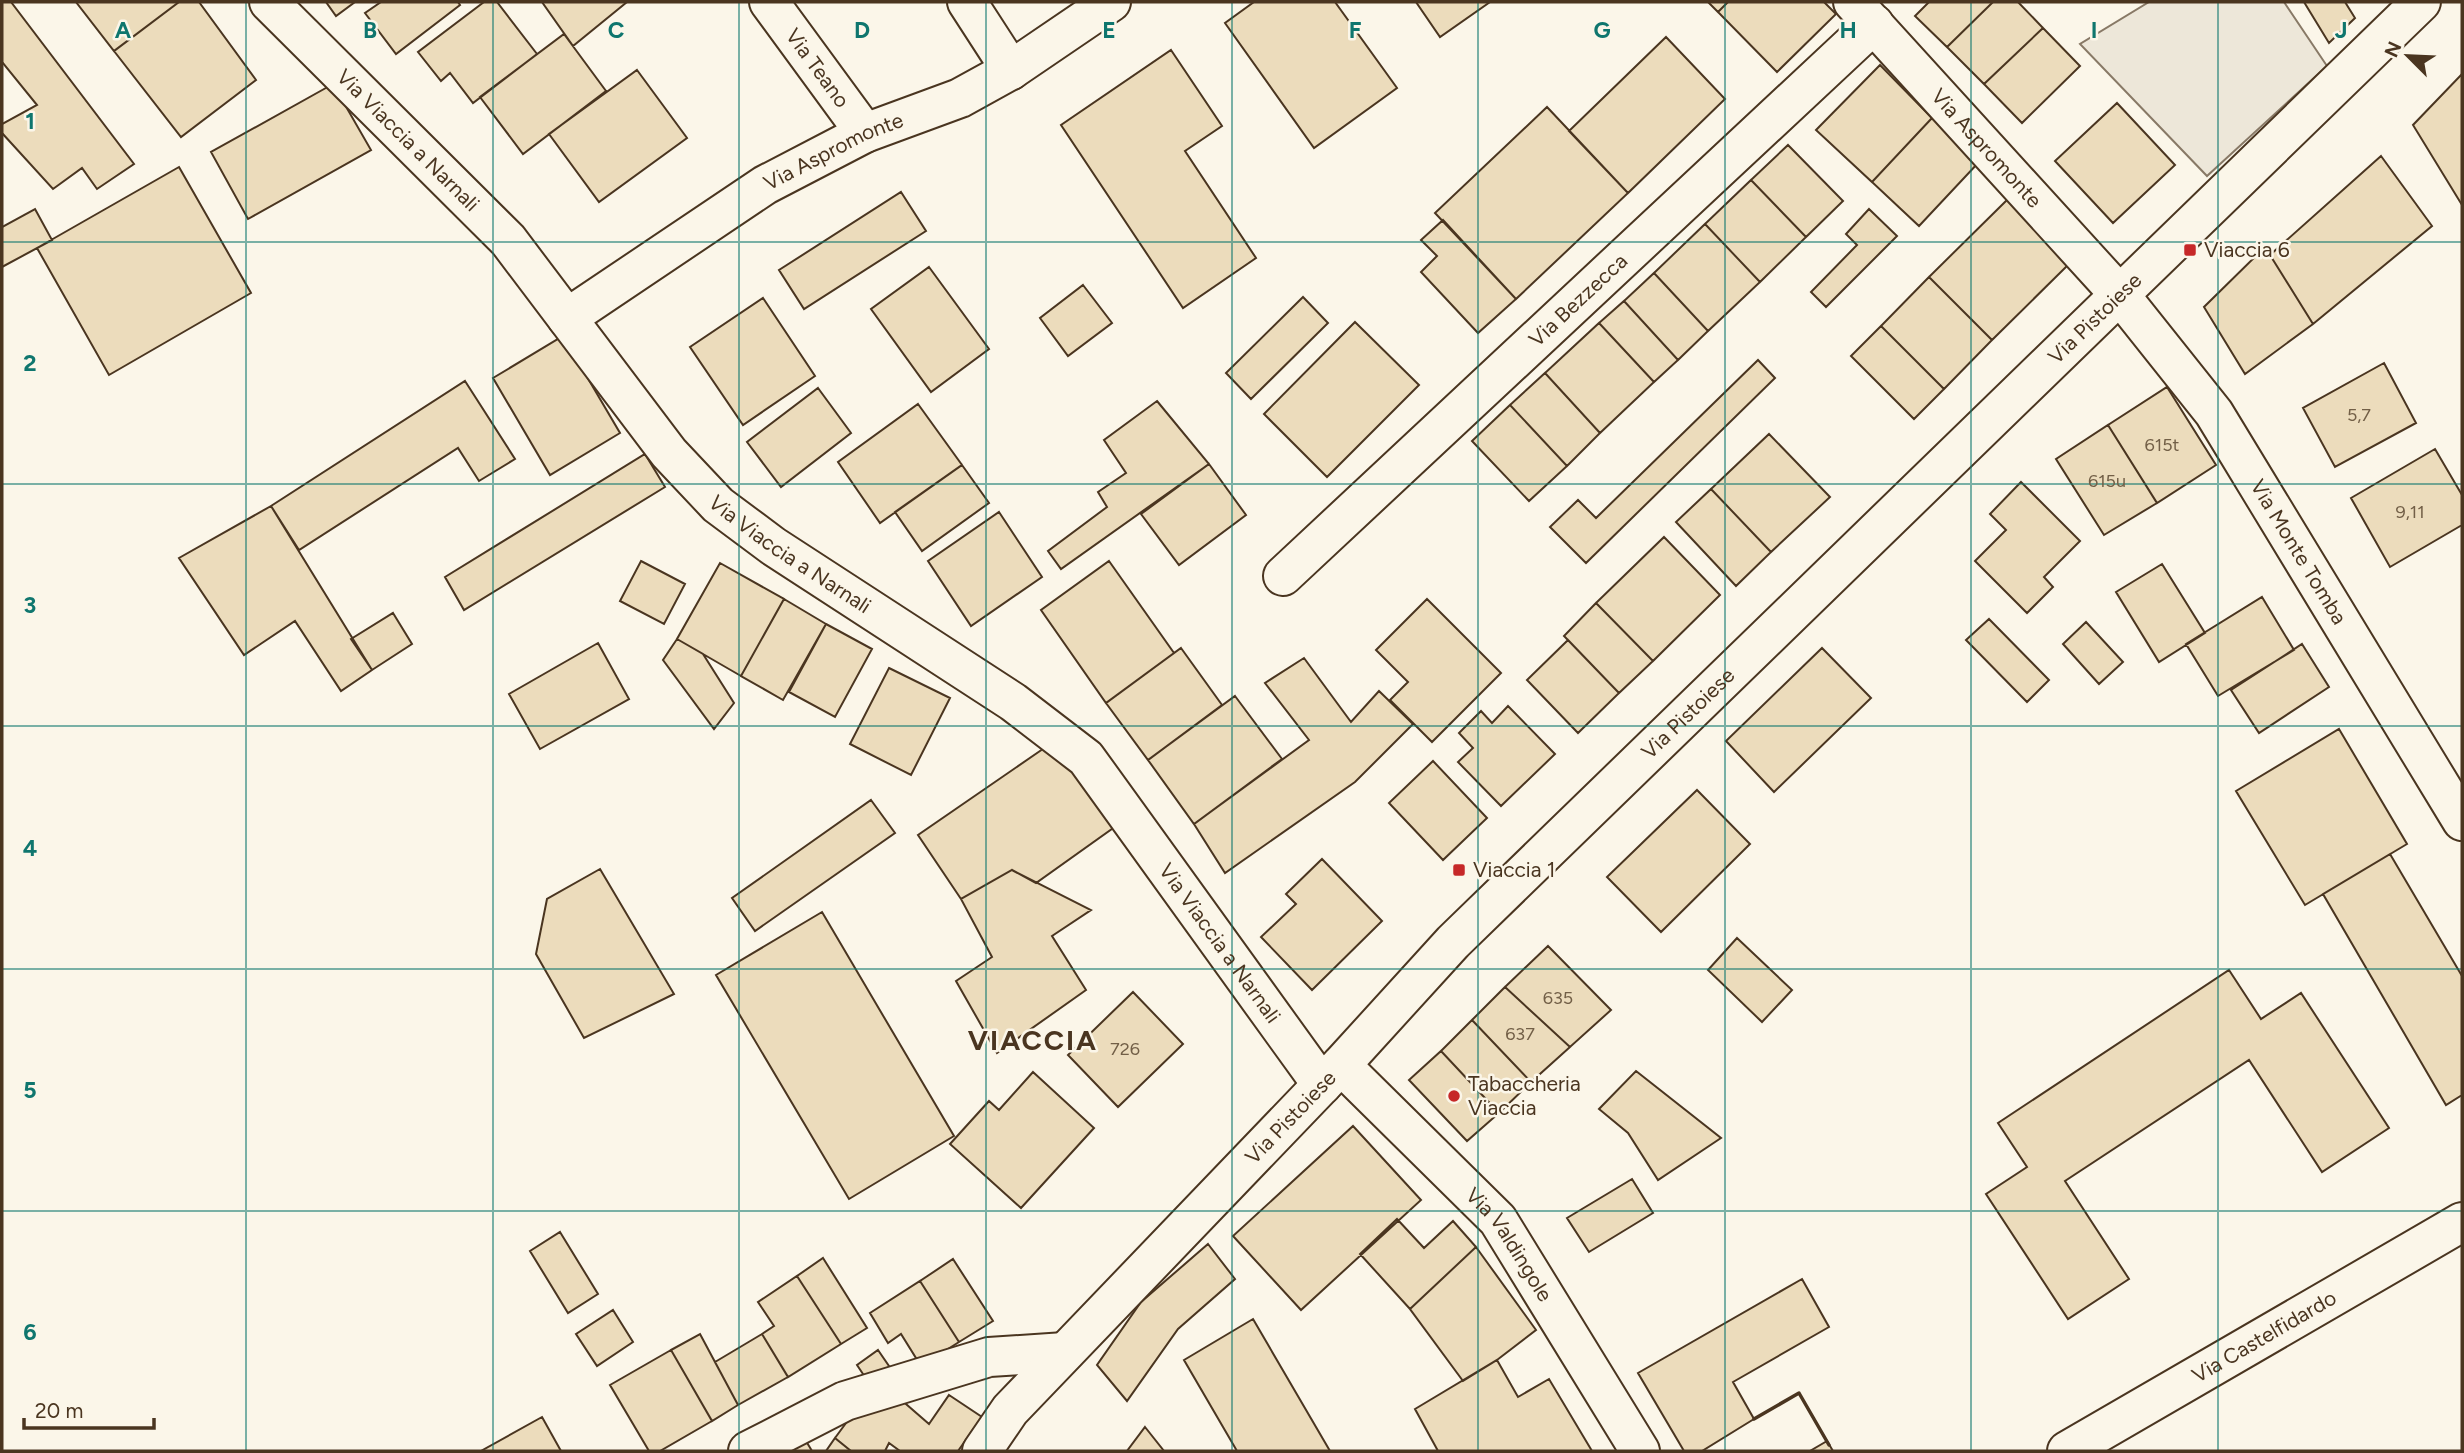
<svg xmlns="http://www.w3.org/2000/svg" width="2464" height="1453" font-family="Figtree,sans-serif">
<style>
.parking{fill:#ede7d9;stroke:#887966;stroke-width:2}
.building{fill:#ecdcbc;stroke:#4a3520;stroke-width:2}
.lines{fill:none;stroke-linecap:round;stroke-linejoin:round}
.minor-casing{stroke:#4a3520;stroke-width:42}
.major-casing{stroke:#4a3520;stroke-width:42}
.minor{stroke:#fbf6e9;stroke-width:38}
.major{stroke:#fbf6e9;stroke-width:38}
.wall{stroke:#4a3520;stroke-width:3.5}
.grid{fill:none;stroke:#0f766e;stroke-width:2;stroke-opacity:0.55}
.poi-dot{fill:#c62828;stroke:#fbf6e9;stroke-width:2.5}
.labels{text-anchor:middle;stroke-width:5;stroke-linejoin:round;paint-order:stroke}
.number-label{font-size:18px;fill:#725f47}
.street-label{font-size:21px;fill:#4a3520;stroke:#fbf6e9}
.poi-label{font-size:21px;fill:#4a3520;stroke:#fbf6e9;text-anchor:start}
.district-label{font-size:28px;font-weight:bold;letter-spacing:2px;fill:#4a3520;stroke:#fbf6e9}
.grid-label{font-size:23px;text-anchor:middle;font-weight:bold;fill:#0f766e;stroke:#fbf6e9;stroke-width:5;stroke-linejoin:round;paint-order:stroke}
</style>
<rect width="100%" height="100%" fill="#fbf6e9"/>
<!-- parking -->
<path class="parking" d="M 2149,2 L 2284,2 L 2327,66 L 2207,176 L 2080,44 Z"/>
<!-- building -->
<path class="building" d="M 2,2 L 11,2 L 134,164 L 97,189 L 82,168 L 53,189 L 2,133 L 2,124 L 37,105 L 2,62 Z
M 76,2 L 179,2 L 114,51 Z
M 179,2 L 199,2 L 256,80 L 181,137 L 114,51 Z
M 326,2 L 355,2 L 336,16 Z
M 381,2 L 458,2 L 460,5 L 396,54 L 365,13 Z
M 484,2 L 497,2 L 537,54 L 473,103 L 450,73 L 441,81 L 418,52 Z
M 542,2 L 627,2 L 573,46 Z
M 1254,2 L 1335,2 L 1397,88 L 1314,148 L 1225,23 Z
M 1416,2 L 1490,2 L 1440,37 Z
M 1708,2 L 1728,2 L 1718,12 Z
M 1728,2 L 1824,2 L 1836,14 L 1777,72 L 1718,12 Z
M 1929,2 L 1993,2 L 1947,47 L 1915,16 Z
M 1993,2 L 2018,2 L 2043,28 L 1984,84 L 1947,47 Z
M 2304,2 L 2345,2 L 2355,18 L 2329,43 Z
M 2043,28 L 2080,66 L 2022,123 L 1984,84 Z
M 564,34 L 606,91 L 523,154 L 480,97 Z
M 1666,37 L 1725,99 L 1628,193 L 1569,131 Z
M 1171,50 L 1222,126 L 1185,151 L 1256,258 L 1183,308 L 1061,125 Z
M 1880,65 L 1932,118 L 1872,182 L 1816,130 Z
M 637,70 L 687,138 L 599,202 L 549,134 Z
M 2462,74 L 2462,205 L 2413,125 Z
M 333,84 L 371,150 L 248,219 L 211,152 Z
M 2117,103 L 2175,165 L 2113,223 L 2055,161 Z
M 1547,107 L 1628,193 L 1516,299 L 1435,213 Z
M 1932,118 L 1979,162 L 1919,226 L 1872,182 Z
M 1788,145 L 1843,201 L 1806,237 L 1751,180 Z
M 2381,156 L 2432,226 L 2313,324 L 2270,255 Z
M 179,167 L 251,293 L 109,375 L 37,248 Z
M 1751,180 L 1806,237 L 1760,282 L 1705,224 Z
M 901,192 L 926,231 L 804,309 L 779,270 Z
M 2008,199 L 2070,263 L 1992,340 L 1929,277 Z
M 35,209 L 52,240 L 2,267 L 2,227 Z
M 1869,209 L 1897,236 L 1826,307 L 1811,292 L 1857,245 L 1846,234 Z
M 1443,220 L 1516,299 L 1478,333 L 1421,272 L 1437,256 L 1421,240 Z
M 1705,224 L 1760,282 L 1708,331 L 1654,273 Z
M 2265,247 L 2313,324 L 2245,374 L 2204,307 Z
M 929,267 L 989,349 L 931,392 L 871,309 Z
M 1654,273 L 1708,331 L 1678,360 L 1624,301 Z
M 1929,277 L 1992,340 L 1944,389 L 1881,326 Z
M 1083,285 L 1112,323 L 1068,356 L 1040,318 Z
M 1303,297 L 1328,323 L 1251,399 L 1226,373 Z
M 763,298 L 815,376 L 743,425 L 690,347 Z
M 1624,301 L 1678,360 L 1654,382 L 1599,323 Z
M 1355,322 L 1419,385 L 1327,477 L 1264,414 Z
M 1599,323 L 1654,382 L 1600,433 L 1545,373 Z
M 1881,326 L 1944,389 L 1914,419 L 1851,356 Z
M 563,336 L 620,433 L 550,475 L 493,378 Z
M 1758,360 L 1775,378 L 1586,563 L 1550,527 L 1578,500 L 1596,518 Z
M 2384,363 L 2416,423 L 2335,467 L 2303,408 Z
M 1545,373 L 1600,433 L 1567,466 L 1510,405 Z
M 465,381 L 515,459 L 479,481 L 458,448 L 299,550 L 271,506 Z
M 2167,387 L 2216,465 L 2157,503 L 2108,425 Z
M 818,388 L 851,433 L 781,487 L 747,442 Z
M 1157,401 L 1209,464 L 1061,569 L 1048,551 L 1107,507 L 1098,492 L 1126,473 L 1104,440 Z
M 918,404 L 962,465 L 880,523 L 838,462 Z
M 1510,405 L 1567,466 L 1529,501 L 1472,441 Z
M 2108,425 L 2157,503 L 2104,535 L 2056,459 Z
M 1769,434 L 1830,497 L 1771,552 L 1711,489 Z
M 2435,449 L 2462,495 L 2462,525 L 2390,567 L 2351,498 Z
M 645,454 L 665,487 L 464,610 L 445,577 Z
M 1209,464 L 1246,515 L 1179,565 L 1141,514 Z
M 962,465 L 989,503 L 922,551 L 895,512 Z
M 2021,482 L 2080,541 L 2044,577 L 2053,587 L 2027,613 L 1975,561 L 2006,530 L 1990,514 Z
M 1711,489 L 1771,552 L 1736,586 L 1676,522 Z
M 271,506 L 372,670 L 341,691 L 295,621 L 244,655 L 179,558 Z
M 999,512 L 1042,577 L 971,626 L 928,561 Z
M 1664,537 L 1720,595 L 1653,661 L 1596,603 Z
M 641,561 L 685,584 L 664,624 L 620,601 Z
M 1109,561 L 1174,653 L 1106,703 L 1041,610 Z
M 720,563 L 784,599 L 741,676 L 677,639 Z
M 2162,564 L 2205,633 L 2159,662 L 2116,592 Z
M 2262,597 L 2294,650 L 2218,696 L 2186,644 Z
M 784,599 L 826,624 L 783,700 L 741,676 Z
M 1427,599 L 1501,673 L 1432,742 L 1390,700 L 1408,682 L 1376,650 Z
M 1596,603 L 1653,661 L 1619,693 L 1564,636 Z
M 393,613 L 412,644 L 372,670 L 351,639 Z
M 1989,619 L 2049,680 L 2027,702 L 1966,640 Z
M 2086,622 L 2123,662 L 2099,684 L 2063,644 Z
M 826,624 L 872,649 L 835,717 L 789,692 Z
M 677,639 L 703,654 L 734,703 L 714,729 L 663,660 Z
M 1568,640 L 1619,693 L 1578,733 L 1527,680 Z
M 598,643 L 629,699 L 540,749 L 509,694 Z
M 2302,644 L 2329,687 L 2259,733 L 2231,690 Z
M 1181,648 L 1222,705 L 1148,760 L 1106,703 Z
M 1822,648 L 1871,698 L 1774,792 L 1726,741 Z
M 1304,658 L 1351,722 L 1379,691 L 1413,724 L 1355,782 L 1225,873 L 1194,824 L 1309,740 L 1265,683 Z
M 889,668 L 950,698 L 911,775 L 850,744 Z
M 1235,696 L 1282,759 L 1194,824 L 1148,760 Z
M 1508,706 L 1555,754 L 1501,806 L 1458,762 L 1473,748 L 1459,733 L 1481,711 L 1492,723 Z
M 2339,729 L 2407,844 L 2305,905 L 2236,791 Z
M 1053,742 L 1116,826 L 1036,883 L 1012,870 L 961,899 L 918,835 Z
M 1433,761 L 1487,818 L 1443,860 L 1389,803 Z
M 1697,790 L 1750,844 L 1661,932 L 1607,877 Z
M 871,800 L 895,833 L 755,931 L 732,898 Z
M 2390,854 L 2462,976 L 2462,1095 L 2446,1105 L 2323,894 Z
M 1322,859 L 1382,921 L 1312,990 L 1261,937 L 1296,904 L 1286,894 Z
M 600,869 L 674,994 L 584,1038 L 536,954 L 547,899 Z
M 1012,870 L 1091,910 L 1052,936 L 1086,990 L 997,1053 L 956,981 L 992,957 L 961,899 Z
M 822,912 L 954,1136 L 849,1199 L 716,975 Z
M 1737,938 L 1792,990 L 1762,1022 L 1708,970 Z
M 1548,946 L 1611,1010 L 1570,1047 L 1505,987 Z
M 2229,970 L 2261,1019 L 2301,993 L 2389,1128 L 2322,1172 L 2249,1060 L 2065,1181 L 2129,1279 L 2068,1319 L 1986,1194 L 2027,1167 L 1998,1123 Z
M 1505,987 L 1570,1047 L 1531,1082 L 1472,1020 Z
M 1133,992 L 1183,1044 L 1118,1107 L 1068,1055 Z
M 1472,1020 L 1531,1082 L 1499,1113 L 1441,1051 Z
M 1441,1051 L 1499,1113 L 1467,1141 L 1409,1080 Z
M 1636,1071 L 1721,1138 L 1658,1180 L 1628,1133 L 1599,1109 Z
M 1033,1072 L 1094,1128 L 1021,1208 L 950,1144 L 989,1101 L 999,1110 Z
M 1353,1126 L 1421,1200 L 1301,1310 L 1233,1236 Z
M 1632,1179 L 1653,1213 L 1589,1252 L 1567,1218 Z
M 1397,1219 L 1424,1248 L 1453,1221 L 1476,1247 L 1410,1309 L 1360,1254 Z
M 560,1232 L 598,1294 L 568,1313 L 530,1251 Z
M 1208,1244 L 1235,1279 L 1178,1329 L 1127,1401 L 1097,1365 L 1141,1302 Z
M 1476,1247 L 1536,1330 L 1497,1360 L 1463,1381 L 1410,1309 Z
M 823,1258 L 867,1328 L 841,1344 L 797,1276 Z
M 953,1259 L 993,1321 L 959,1342 L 920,1281 Z
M 797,1276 L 841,1344 L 788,1377 L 762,1334 L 774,1326 L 758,1302 Z
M 1802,1279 L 1829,1327 L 1733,1382 L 1754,1419 L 1702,1451 L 1684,1451 L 1638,1373 Z
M 920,1281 L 959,1342 L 921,1366 L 901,1334 L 888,1343 L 870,1313 Z
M 613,1310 L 633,1342 L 597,1366 L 576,1334 Z
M 1253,1319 L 1330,1451 L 1237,1451 L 1184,1360 Z
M 700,1334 L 738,1405 L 712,1421 L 671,1350 Z
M 762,1334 L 788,1377 L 738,1405 L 715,1362 Z
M 671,1350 L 712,1421 L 660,1451 L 649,1451 L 610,1385 Z
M 878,1350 L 891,1369 L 869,1383 L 857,1365 Z
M 1497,1360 L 1518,1397 L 1549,1379 L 1592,1451 L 1438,1451 L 1415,1409 Z
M 949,1395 L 982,1417 L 958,1451 L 900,1451 L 889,1443 L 885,1451 L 851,1451 L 835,1438 L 849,1419 L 899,1398 L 929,1424 Z
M 542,1417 L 561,1451 L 481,1451 Z
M 1145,1427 L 1164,1451 L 1127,1451 Z
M 835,1438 L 851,1451 L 826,1451 Z
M 806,1441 L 812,1451 L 790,1451 Z
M 1827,1441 L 1833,1451 L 1810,1451 Z"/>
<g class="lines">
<defs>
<g id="minor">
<path id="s1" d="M 269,2 L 508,240 L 669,453 L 718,505 L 773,546 L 1013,702 L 1086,758 L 1322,1085"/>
<path id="s2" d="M 769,2 L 865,133"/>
<path d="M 967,2 L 1011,70"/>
<path id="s3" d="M 1853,2 L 2120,295 L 2214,413 L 2462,821"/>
<path id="s4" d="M 567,318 L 765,185 L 865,133 L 960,98 L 1011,70 L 1111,2"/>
<path id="s5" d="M 1283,576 L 1874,24"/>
<path id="s6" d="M 1341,1065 L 1498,1220 L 1640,1451"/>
<path d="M 748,1451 L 845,1401 L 989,1357 L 1065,1352"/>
<path id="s7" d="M 2067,1451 L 2462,1222"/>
</g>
<g id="major">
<path id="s8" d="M 982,1451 L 1010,1410 L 1341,1065 L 1453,942 L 2421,2"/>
</g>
</defs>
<!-- minor casing -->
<use href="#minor" class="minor-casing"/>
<!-- major casing -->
<use href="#major" class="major-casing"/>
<!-- minor -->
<use href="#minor" class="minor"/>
<!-- major -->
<use href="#major" class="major"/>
<!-- wall -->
<path class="wall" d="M 1754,1419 L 1799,1393 L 1829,1445"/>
</g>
<!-- grid -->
<path class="grid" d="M 246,2 L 246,1451M 493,2 L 493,1451M 739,2 L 739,1451M 986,2 L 986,1451M 1232,2 L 1232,1451M 1478,2 L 1478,1451M 1725,2 L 1725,1451M 1971,2 L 1971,1451M 2218,2 L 2218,1451M 2,242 L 2462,242M 2,484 L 2462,484M 2,726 L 2462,726M 2,969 L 2462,969M 2,1211 L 2462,1211"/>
<!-- markers -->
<g class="poi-dot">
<rect x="2183" y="243" width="14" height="14" rx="3.5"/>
<rect x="1452" y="863" width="14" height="14" rx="3.5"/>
<circle cx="1454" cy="1096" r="7"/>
</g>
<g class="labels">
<!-- number labels -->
<g class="number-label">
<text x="2359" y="421">5,7</text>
<text x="2162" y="451">615t</text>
<text x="2107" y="487">615u</text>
<text x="2410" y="518">9,11</text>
<text x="1558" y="1004">635</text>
<text x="1520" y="1040">637</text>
<text x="1125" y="1055">726</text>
</g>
<!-- street labels -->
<g class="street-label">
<text dy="7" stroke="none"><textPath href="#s2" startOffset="82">Via Teano</textPath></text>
<text dy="7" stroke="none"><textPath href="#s1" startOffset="196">Via Viaccia a Narnali</textPath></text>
<text dy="7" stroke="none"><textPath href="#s3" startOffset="198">Via Aspromonte</textPath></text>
<text dy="7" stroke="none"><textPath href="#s4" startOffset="315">Via Aspromonte</textPath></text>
<text dy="7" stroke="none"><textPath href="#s5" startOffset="404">Via Bezzecca</textPath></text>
<text dy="7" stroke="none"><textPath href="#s8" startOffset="1589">Via Pistoiese</textPath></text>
<text dy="7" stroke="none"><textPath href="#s1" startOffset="763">Via Viaccia a Narnali</textPath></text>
<text dy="7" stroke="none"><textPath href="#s3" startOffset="710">Via Monte Tomba</textPath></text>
<text dy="7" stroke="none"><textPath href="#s8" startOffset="1022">Via Pistoiese</textPath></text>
<text dy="7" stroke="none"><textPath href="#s1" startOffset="1351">Via Viaccia a Narnali</textPath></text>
<text dy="7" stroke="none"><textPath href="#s8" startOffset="455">Via Pistoiese</textPath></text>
<text dy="7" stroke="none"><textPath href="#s6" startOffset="247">Via Valdingole</textPath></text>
<text dy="7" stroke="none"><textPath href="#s7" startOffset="228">Via Castelfidardo</textPath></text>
</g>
<!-- poi labels -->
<g class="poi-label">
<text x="2204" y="257">Viaccia 6</text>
<text x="1473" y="877">Viaccia 1</text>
<text x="1468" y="1091">Tabaccheria<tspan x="1468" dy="24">Viaccia</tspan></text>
</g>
<!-- district labels -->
<g class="district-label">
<text x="1033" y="1050">VIACCIA</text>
</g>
</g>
<g class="grid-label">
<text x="123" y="38">A</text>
<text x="370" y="38">B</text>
<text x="616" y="38">C</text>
<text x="862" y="38">D</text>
<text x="1109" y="38">E</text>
<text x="1355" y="38">F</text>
<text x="1602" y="38">G</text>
<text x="1848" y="38">H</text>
<text x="2094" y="38">I</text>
<text x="2341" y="38">J</text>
<text x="30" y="129">1</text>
<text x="30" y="371">2</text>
<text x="30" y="613">3</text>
<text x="30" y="856">4</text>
<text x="30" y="1098">5</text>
<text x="30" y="1340">6</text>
</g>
<!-- border -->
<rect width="2464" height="1453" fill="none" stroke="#4a3520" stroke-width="7"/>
<!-- north arrow -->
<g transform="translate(2408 56) rotate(294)" stroke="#fbf6e9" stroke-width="5" paint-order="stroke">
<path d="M0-5L12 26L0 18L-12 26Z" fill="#4a3520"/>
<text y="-10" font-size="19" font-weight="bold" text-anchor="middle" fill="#4a3520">N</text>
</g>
<!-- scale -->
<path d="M24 1418v10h130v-10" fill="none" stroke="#4a3520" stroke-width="3.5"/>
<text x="35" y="1418" font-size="21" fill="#4a3520" stroke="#fbf6e9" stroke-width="5" paint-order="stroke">20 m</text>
</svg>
